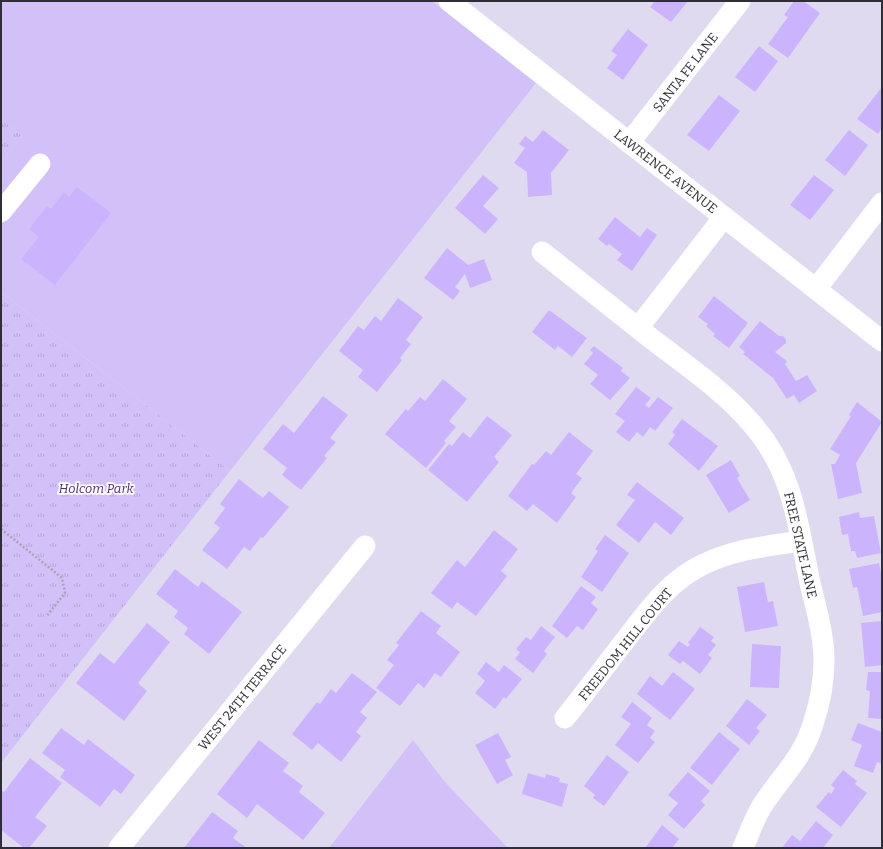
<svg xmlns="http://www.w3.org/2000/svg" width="883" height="849" font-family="Bitter,serif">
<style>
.grass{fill:#d2c1f8}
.park{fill:url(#park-tufts)}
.building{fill:#cbb4fd}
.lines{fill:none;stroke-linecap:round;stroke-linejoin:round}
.path{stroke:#a8a4b6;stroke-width:2.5;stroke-dasharray:2 2;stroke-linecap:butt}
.minor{stroke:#fff;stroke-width:21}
.labels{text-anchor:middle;stroke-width:3.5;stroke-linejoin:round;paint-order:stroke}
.street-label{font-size:13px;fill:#2f2d35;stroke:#fff}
.park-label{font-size:13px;font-style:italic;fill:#4f2e80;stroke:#fff}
</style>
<defs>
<pattern id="park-tufts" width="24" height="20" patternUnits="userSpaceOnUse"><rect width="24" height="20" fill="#d2c1f8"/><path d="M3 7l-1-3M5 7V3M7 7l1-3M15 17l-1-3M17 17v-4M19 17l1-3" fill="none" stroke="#b5a6d5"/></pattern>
</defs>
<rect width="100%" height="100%" fill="#e0daf1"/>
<!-- grass -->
<path class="grass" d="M 1,1 L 432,1 L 536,83 L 230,471 L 1,292 L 1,162 L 22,136 L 1,119 Z
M 413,740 L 444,781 L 508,848 L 329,848 Z"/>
<!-- park -->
<path class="park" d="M 1,119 L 22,136 L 1,162 Z
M 1,292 L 230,471 L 1,763 Z"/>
<!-- building -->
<path class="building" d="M 655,1 L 688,1 L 671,22 L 650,7 Z
M 794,1 L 803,1 L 820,13 L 788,58 L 768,44 L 788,17 L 784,15 Z
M 628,29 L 648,45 L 623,80 L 607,68 L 617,55 L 611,51 Z
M 759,46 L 778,61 L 755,92 L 735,77 Z
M 882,87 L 882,128 L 878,134 L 857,119 Z
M 719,95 L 740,111 L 709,151 L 687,135 Z
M 543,130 L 569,150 L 551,173 L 552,195 L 528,197 L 527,172 L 514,163 L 525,148 L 519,144 L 525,136 L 533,142 Z
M 849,130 L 868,145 L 845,176 L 825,160 Z
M 483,175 L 499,188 L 483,206 L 498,219 L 485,234 L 455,208 Z
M 814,175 L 834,190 L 810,220 L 790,205 Z
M 77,187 L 111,213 L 55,285 L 21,259 L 39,237 L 29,229 L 47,206 L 51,209 L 64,192 L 69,197 Z
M 615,217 L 640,237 L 647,228 L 657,235 L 632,271 L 617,260 L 622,254 L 609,244 L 607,246 L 598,239 Z
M 447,248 L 468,265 L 484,259 L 492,280 L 470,288 L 465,274 L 455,287 L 460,291 L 453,300 L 424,278 Z
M 714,296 L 748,323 L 729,348 L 713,336 L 715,334 L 706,326 L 708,324 L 698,317 Z
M 398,298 L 423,317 L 406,340 L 411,344 L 400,358 L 402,360 L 377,392 L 358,377 L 363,370 L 339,351 L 358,326 L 364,330 L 375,316 L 381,321 Z
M 549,310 L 587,338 L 572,357 L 558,346 L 555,350 L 532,332 Z
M 760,321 L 779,336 L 783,336 L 786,339 L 786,343 L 775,352 L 787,361 L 785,364 L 796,381 L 807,375 L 817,391 L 799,403 L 794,395 L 787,399 L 773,378 L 743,354 L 745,352 L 739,347 Z
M 594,346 L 623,368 L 621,371 L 630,378 L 610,400 L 590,384 L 598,375 L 584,364 L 593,353 L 590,350 Z
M 443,379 L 467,399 L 449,421 L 456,427 L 444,441 L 446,443 L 426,468 L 385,434 L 406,409 L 408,411 L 420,397 L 425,401 Z
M 636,387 L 651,398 L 645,405 L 649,408 L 658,397 L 673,408 L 655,431 L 650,427 L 643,437 L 637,432 L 629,442 L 616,432 L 625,421 L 615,414 Z
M 323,396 L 348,415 L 330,438 L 336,442 L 324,456 L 327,458 L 301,490 L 282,475 L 287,468 L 263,449 L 283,424 L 294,433 Z
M 857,402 L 882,422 L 856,463 L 862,493 L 838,499 L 831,464 L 835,464 L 840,455 L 830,449 L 851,416 L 849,415 Z
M 487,416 L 512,435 L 494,457 L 499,462 L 467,502 L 428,470 L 449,444 L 452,446 L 463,432 L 470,438 Z
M 682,419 L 718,446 L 699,471 L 668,444 L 675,435 L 672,432 Z
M 569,432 L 593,451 L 576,474 L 582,478 L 571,493 L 576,497 L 557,523 L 533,504 L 527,511 L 508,496 L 532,464 L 534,465 L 546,451 L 551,455 Z
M 731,460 L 740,476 L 737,478 L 750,500 L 729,513 L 706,475 Z
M 239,479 L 263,498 L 269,491 L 289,507 L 263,538 L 261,537 L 250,551 L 244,547 L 227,569 L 202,550 L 220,528 L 214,523 L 225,508 L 220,504 Z
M 637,482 L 684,518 L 671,535 L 655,522 L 639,543 L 616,525 L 635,500 L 627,495 Z
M 859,512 L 860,518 L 874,516 L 881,553 L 857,558 L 855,551 L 851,551 L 848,534 L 842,535 L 839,517 Z
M 494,530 L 518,549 L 501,571 L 507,576 L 476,616 L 457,602 L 452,609 L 431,593 L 457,560 L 465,567 Z
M 605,535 L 629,553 L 602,592 L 581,577 L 598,551 L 595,549 Z
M 879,563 L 882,578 L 882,612 L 863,616 L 857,587 L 853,588 L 849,569 Z
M 175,569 L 198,587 L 202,581 L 242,612 L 209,654 L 184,634 L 188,628 L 174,617 L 178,611 L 156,594 Z
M 764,582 L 768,602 L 773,601 L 778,626 L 745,632 L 737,587 Z
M 581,586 L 596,597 L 591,603 L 598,609 L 583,630 L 577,626 L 567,638 L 552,626 Z
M 421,611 L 441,626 L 436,633 L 460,652 L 441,677 L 435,673 L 424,688 L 418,683 L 400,706 L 376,688 L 394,665 L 387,660 L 399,645 L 396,643 Z
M 882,621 L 882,665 L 865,667 L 861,623 Z
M 147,623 L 170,642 L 138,683 L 147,691 L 124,721 L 76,683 L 100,653 L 114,664 Z
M 541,626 L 555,637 L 544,651 L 547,654 L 533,673 L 515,659 L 520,652 L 516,649 L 526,637 L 531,640 Z
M 700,627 L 714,637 L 711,641 L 716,645 L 708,655 L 712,658 L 700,674 L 683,661 L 680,664 L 668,655 L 679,641 L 688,647 L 690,644 L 688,643 Z
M 752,644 L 781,646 L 779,688 L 750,687 Z
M 486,662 L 499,672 L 504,665 L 522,679 L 506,699 L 504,697 L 495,709 L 475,693 L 485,681 L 477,674 Z
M 673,672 L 695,689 L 670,720 L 637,694 L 650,676 L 662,686 Z
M 868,672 L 882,672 L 882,719 L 868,718 L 870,691 L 866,690 Z
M 352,673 L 377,692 L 360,712 L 367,718 L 356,732 L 361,736 L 341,762 L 318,743 L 312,750 L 292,734 L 317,702 L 320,704 L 331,689 L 336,693 Z
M 747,699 L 767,715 L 756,728 L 760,731 L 749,745 L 726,726 Z
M 632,702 L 652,718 L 647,725 L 655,731 L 650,738 L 655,742 L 638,763 L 615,745 L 631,724 L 621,717 Z
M 858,723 L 882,732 L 882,764 L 877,762 L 873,773 L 854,766 L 862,745 L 851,740 Z
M 61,728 L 84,745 L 88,739 L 135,775 L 121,794 L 114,789 L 100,807 L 60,777 L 65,770 L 42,753 Z
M 719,732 L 740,749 L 712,785 L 690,768 Z
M 498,733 L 511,757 L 505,760 L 513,775 L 497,784 L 475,745 Z
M 259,740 L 289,763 L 283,771 L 303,786 L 299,792 L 325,813 L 303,840 L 257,804 L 247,818 L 217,794 Z
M 607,755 L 629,772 L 604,806 L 593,798 L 595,795 L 584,786 Z
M 30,758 L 62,783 L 35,817 L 47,826 L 29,848 L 24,848 L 1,830 L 1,790 L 4,792 Z
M 843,770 L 857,781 L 855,784 L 867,793 L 841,827 L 816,807 L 829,792 L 831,794 L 835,788 L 831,785 Z
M 688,772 L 710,791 L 701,801 L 705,805 L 684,829 L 668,815 L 678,803 L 668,795 Z
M 528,773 L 545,778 L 546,774 L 560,778 L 559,782 L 568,784 L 562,807 L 522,794 Z
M 212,812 L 238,831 L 233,838 L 247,848 L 184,848 Z
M 816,821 L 833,835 L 823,848 L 782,848 L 792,835 L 800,841 Z
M 662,825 L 679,839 L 672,848 L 645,848 Z"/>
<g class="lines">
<!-- path -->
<path class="path" d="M 1,529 L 62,578 L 65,593 L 46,617"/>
<!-- minor -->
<path class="minor" d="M 449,1 L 882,341
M 629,143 L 740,1
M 1,212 L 40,164
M 724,217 L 638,328 C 676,359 720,386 752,424 C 793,470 798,525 810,583 C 816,608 824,635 824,661 C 824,683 820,703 813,724 C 802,760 781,776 762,806 C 754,819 749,834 743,848
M 542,252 L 638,328
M 816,289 L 882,203
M 565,718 C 585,693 604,668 623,643 C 646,614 667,582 702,565 C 733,549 768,546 801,541
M 119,848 L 365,546"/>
</g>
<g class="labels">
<!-- street labels -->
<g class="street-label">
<text transform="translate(685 72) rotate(-52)" y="5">SANTA FE LANE</text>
<text transform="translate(666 171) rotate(38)" y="5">LAWRENCE AVENUE</text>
<text transform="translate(801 545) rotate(77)" y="5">FREE STATE LANE</text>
<text transform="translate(625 644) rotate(-51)" y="5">FREEDOM HILL COURT</text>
<text transform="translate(242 697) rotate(-51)" y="5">WEST 24TH TERRACE</text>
</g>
<!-- park labels -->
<g class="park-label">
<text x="96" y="493">Holcom Park</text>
</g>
</g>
<!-- border -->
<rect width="883" height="849" fill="none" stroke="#2f2d35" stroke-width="4"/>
</svg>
